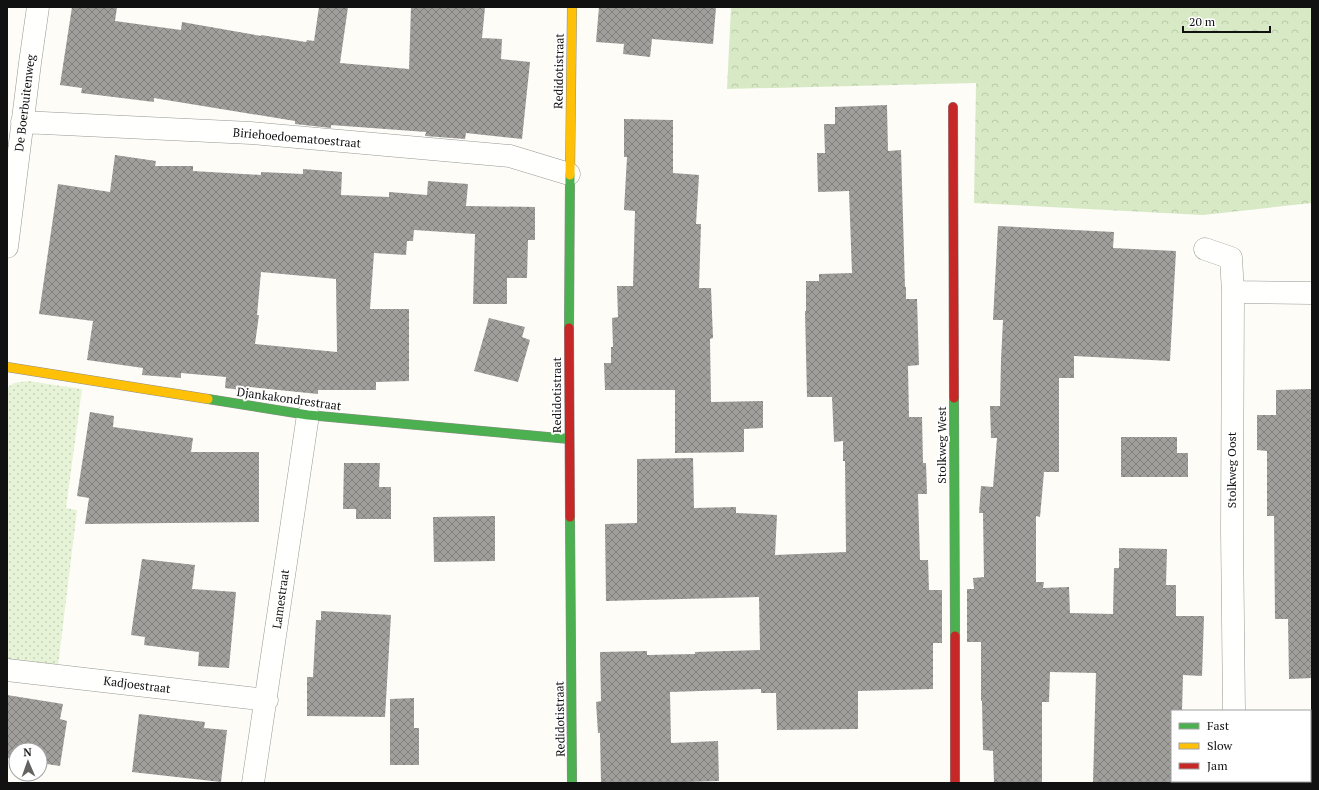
<svg xmlns="http://www.w3.org/2000/svg" width="1319" height="790" font-family="'PT Serif',serif">
<style>
.grass{fill:url(#grass-dots)}
.forest{fill:url(#forest-crowns)}
.building{fill:url(#building-cross-hatch);fill-rule:evenodd}
.lines{fill:none;stroke-linecap:round;stroke-linejoin:round}
.street-casing{stroke:#979795;stroke-width:23}
.fast-casing{stroke:#8e8d8b;stroke-width:10}
.slow-casing{stroke:#8e8d8b;stroke-width:10}
.jam-casing{stroke:#8e8d8b;stroke-width:10}
.street{stroke:#fffffe;stroke-width:22}
.fast{stroke:#4caf50;stroke-width:9}
.slow{stroke:#ffc107;stroke-width:9}
.jam{stroke:#c62828;stroke-width:9}
.labels{text-anchor:middle;stroke-width:4;stroke-linejoin:round;paint-order:stroke}
.street-label{font-size:12px;fill:#111;stroke:#fff}
</style>
<defs>
<pattern id="grass-dots" width="8" height="8" patternUnits="userSpaceOnUse"><rect width="8" height="8" fill="#e7f3d7"/><path d="M2 2h.1M6 6h.1" fill="none" stroke="#c5cfb8" stroke-width="1.8" stroke-linecap="round"/></pattern>
<pattern id="forest-crowns" width="20" height="18" patternUnits="userSpaceOnUse"><rect width="20" height="18" fill="#d8eac5"/><path d="M2 6a3 3 0 1 1 6 0M12 15a3 3 0 1 1 6 0" fill="none" stroke="#b8c8a8"/></pattern>
<pattern id="building-cross-hatch" width="8" height="8" patternUnits="userSpaceOnUse"><rect width="8" height="8" fill="#a19f9c"/><path d="M0 0l8 8M0 8l8-8" fill="none" stroke="#82807e"/></pattern>
</defs>
<rect width="100%" height="100%" fill="#fdfcf7"/>
<!-- grass -->
<path class="grass" d="M 28,381 L 82,389 L 66,508 L 77,510 L 58,666 L 7,661 L 7,388 L 14,383 Z"/>
<!-- forest -->
<path class="forest" d="M 731,7 L 1312,7 L 1312,203 L 1203,215 L 974,203 L 976,83 L 727,89 Z"/>
<!-- building -->
<path class="building" d="M 72,7 L 117,7 L 115,21 L 181,30 L 182,22 L 261,36 L 261,35 L 306,42 L 307,40 L 314,41 L 319,7 L 348,7 L 340,63 L 409,69 L 411,7 L 485,7 L 482,38 L 502,39 L 501,59 L 530,62 L 522,139 L 466,133 L 465,139 L 425,136 L 426,132 L 331,125 L 331,128 L 295,124 L 295,121 L 154,98 L 154,102 L 81,93 L 82,88 L 60,85 Z
M 599,7 L 716,7 L 713,44 L 652,39 L 650,57 L 623,54 L 624,44 L 596,42 Z
M 887,105 L 888,151 L 901,150 L 905,287 L 906,287 L 906,299 L 917,299 L 919,365 L 908,366 L 909,417 L 922,417 L 923,463 L 926,463 L 927,494 L 918,494 L 920,560 L 928,560 L 929,590 L 942,590 L 942,643 L 933,643 L 933,689 L 858,691 L 858,729 L 777,730 L 776,693 L 761,693 L 761,689 L 670,692 L 671,743 L 718,741 L 719,781 L 656,783 L 601,783 L 600,733 L 598,733 L 596,702 L 601,701 L 600,652 L 647,651 L 647,655 L 695,654 L 695,652 L 760,650 L 759,597 L 606,601 L 605,524 L 637,523 L 637,459 L 693,458 L 694,508 L 736,507 L 736,513 L 777,515 L 775,555 L 846,552 L 845,461 L 843,461 L 843,441 L 834,442 L 832,397 L 807,397 L 805,311 L 806,311 L 806,281 L 819,281 L 819,274 L 852,273 L 849,191 L 818,192 L 817,153 L 825,153 L 824,124 L 835,124 L 835,107 Z
M 624,119 L 673,120 L 673,173 L 699,175 L 696,224 L 701,224 L 699,288 L 711,288 L 713,338 L 710,339 L 711,402 L 763,401 L 763,428 L 744,429 L 744,452 L 675,453 L 675,390 L 605,390 L 604,363 L 611,363 L 611,347 L 613,347 L 612,318 L 618,317 L 617,286 L 633,286 L 635,211 L 624,210 L 627,157 L 624,157 Z
M 115,155 L 156,161 L 155,166 L 193,166 L 193,171 L 261,175 L 261,172 L 303,174 L 303,169 L 342,172 L 341,195 L 389,197 L 389,192 L 427,195 L 428,181 L 468,184 L 466,206 L 535,207 L 535,240 L 528,240 L 527,278 L 507,278 L 507,304 L 473,304 L 475,234 L 414,230 L 413,241 L 407,241 L 406,255 L 374,253 L 370,309 L 409,309 L 409,381 L 376,382 L 376,390 L 318,390 L 318,394 L 250,387 L 249,391 L 225,388 L 226,377 L 181,373 L 181,378 L 142,375 L 143,368 L 87,360 L 93,321 L 39,314 L 58,184 L 110,192 ZM 261,272 L 336,279 L 337,352 L 255,344 L 259,315 L 257,315 Z
M 998,226 L 1114,232 L 1113,248 L 1176,251 L 1170,361 L 1074,356 L 1074,378 L 1059,378 L 1059,472 L 1044,472 L 1040,517 L 1036,516 L 1036,582 L 1044,582 L 1043,588 L 1069,587 L 1070,613 L 1113,614 L 1114,568 L 1119,568 L 1119,548 L 1167,549 L 1166,585 L 1176,585 L 1176,616 L 1204,616 L 1202,676 L 1183,675 L 1182,711 L 1172,711 L 1172,783 L 1093,783 L 1096,673 L 1050,672 L 1049,702 L 1042,702 L 1042,783 L 994,783 L 993,751 L 983,750 L 982,701 L 981,701 L 981,642 L 967,642 L 967,589 L 974,589 L 973,578 L 984,577 L 983,513 L 979,513 L 981,486 L 993,487 L 997,438 L 991,438 L 990,406 L 1000,406 L 1001,360 L 1003,320 L 993,320 Z
M 489,318 L 525,327 L 522,337 L 530,340 L 518,382 L 474,371 Z
M 1312,389 L 1312,678 L 1289,679 L 1288,619 L 1275,619 L 1274,516 L 1267,516 L 1267,451 L 1257,450 L 1257,415 L 1276,415 L 1276,390 Z
M 90,412 L 114,416 L 113,427 L 193,438 L 191,452 L 259,452 L 259,522 L 85,524 L 89,498 L 77,496 Z
M 1121,437 L 1177,437 L 1177,453 L 1188,453 L 1188,477 L 1121,477 Z
M 344,463 L 380,463 L 379,487 L 391,487 L 391,519 L 356,519 L 356,509 L 343,509 Z
M 495,516 L 495,561 L 434,562 L 433,517 Z
M 142,559 L 195,565 L 192,589 L 236,592 L 229,668 L 198,666 L 199,652 L 144,645 L 145,637 L 131,635 Z
M 321,611 L 391,615 L 385,717 L 307,716 L 307,677 L 313,677 L 316,620 L 321,620 Z
M 7,695 L 63,704 L 60,719 L 67,721 L 60,766 L 40,763 L 40,750 L 16,750 L 16,759 L 7,758 Z
M 414,698 L 414,728 L 419,728 L 419,765 L 390,765 L 390,699 Z
M 139,714 L 205,722 L 204,728 L 227,730 L 221,782 L 132,772 Z"/>
<g class="lines">
<defs>
<path id="street" d="M 22,122 L 251,133 L 510,156 L 569,174
M 7,247 L 30,63 L 38,7
M 1205,249 L 1231,258 L 1233,292 L 1232,532 L 1234,711
M 1233,292 L 1312,293
M 7,670 L 267,700
M 1235,781 L 1235,783
M 253,783 L 308,415"/>
<path id="fast" d="M 569,328 L 570,175
M 954,398 L 955,636
M 208,399 L 308,415 L 569,439
M 570,517 L 572,783"/>
<path id="slow" d="M 570,175 L 572,7
M 7,367 L 208,399"/>
<path id="jam" d="M 953,107 L 954,398
M 569,328 L 570,517
M 955,636 L 955,783"/>
</defs>
<!-- street casing -->
<use href="#street" class="street-casing"/>
<!-- fast casing -->
<use href="#fast" class="fast-casing"/>
<!-- slow casing -->
<use href="#slow" class="slow-casing"/>
<!-- jam casing -->
<use href="#jam" class="jam-casing"/>
<!-- street -->
<use href="#street" class="street"/>
<!-- fast -->
<use href="#fast" class="fast"/>
<!-- slow -->
<use href="#slow" class="slow"/>
<!-- jam -->
<use href="#jam" class="jam"/>
</g>
<g class="labels">
<!-- street labels -->
<g class="street-label">
<text transform="translate(559 71) rotate(-89)" y="4">Redidotistraat</text>
<text transform="translate(25 103) rotate(-83)" y="4">De Boerbuitenweg</text>
<text transform="translate(297 138) rotate(5)" y="4">Biriehoedoematoestraat</text>
<text transform="translate(557 395) rotate(-90)" y="4">Redidotistraat</text>
<text transform="translate(289 399) rotate(8)" y="4">Djankakondrestraat</text>
<text transform="translate(942 445) rotate(-90)" y="4">Stolkweg West</text>
<text transform="translate(1232 470) rotate(-90)" y="4">Stolkweg Oost</text>
<text transform="translate(281 599) rotate(-82)" y="4">Lamestraat</text>
<text transform="translate(137 685) rotate(7)" y="4">Kadjoestraat</text>
<text transform="translate(560 719) rotate(-91)" y="4">Redidotistraat</text>
</g>
</g>
<!-- border -->
<rect width="1319" height="790" fill="none" stroke="#111111" stroke-width="16"/>
<!-- legend -->
<rect x="1171" y="710" width="140" height="72" fill="#ffffff" stroke="#a0a0a0"/>
<rect x="1179" y="723" width="20" height="6" fill="#4caf50" stroke="#a0a0a0"/>
<text x="1207" y="730" font-size="12" fill="#111111">Fast</text>
<rect x="1179" y="743" width="20" height="6" fill="#ffc107" stroke="#a0a0a0"/>
<text x="1207" y="750" font-size="12" fill="#111111">Slow</text>
<rect x="1179" y="763" width="20" height="6" fill="#c62828" stroke="#a0a0a0"/>
<text x="1207" y="770" font-size="12" fill="#111111">Jam</text>
<!-- north arrow -->
<g transform="translate(28 762) rotate(358)"><circle r="19" fill="#ffffff" stroke="#a0a0a0"/>
<path d="M0-3L7 15L0 10L-7 15Z" fill="#646362"/>
<text y="-6" font-size="11" font-weight="bold" text-anchor="middle" fill="#111111">N</text>
</g>
<!-- scale -->
<path d="M1183 26v6h87v-6" fill="none" stroke="#111111" stroke-width="2"/>
<text x="1189" y="26" font-size="12" fill="#111111" stroke="#ffffff" stroke-width="3" paint-order="stroke">20 m</text>
</svg>
